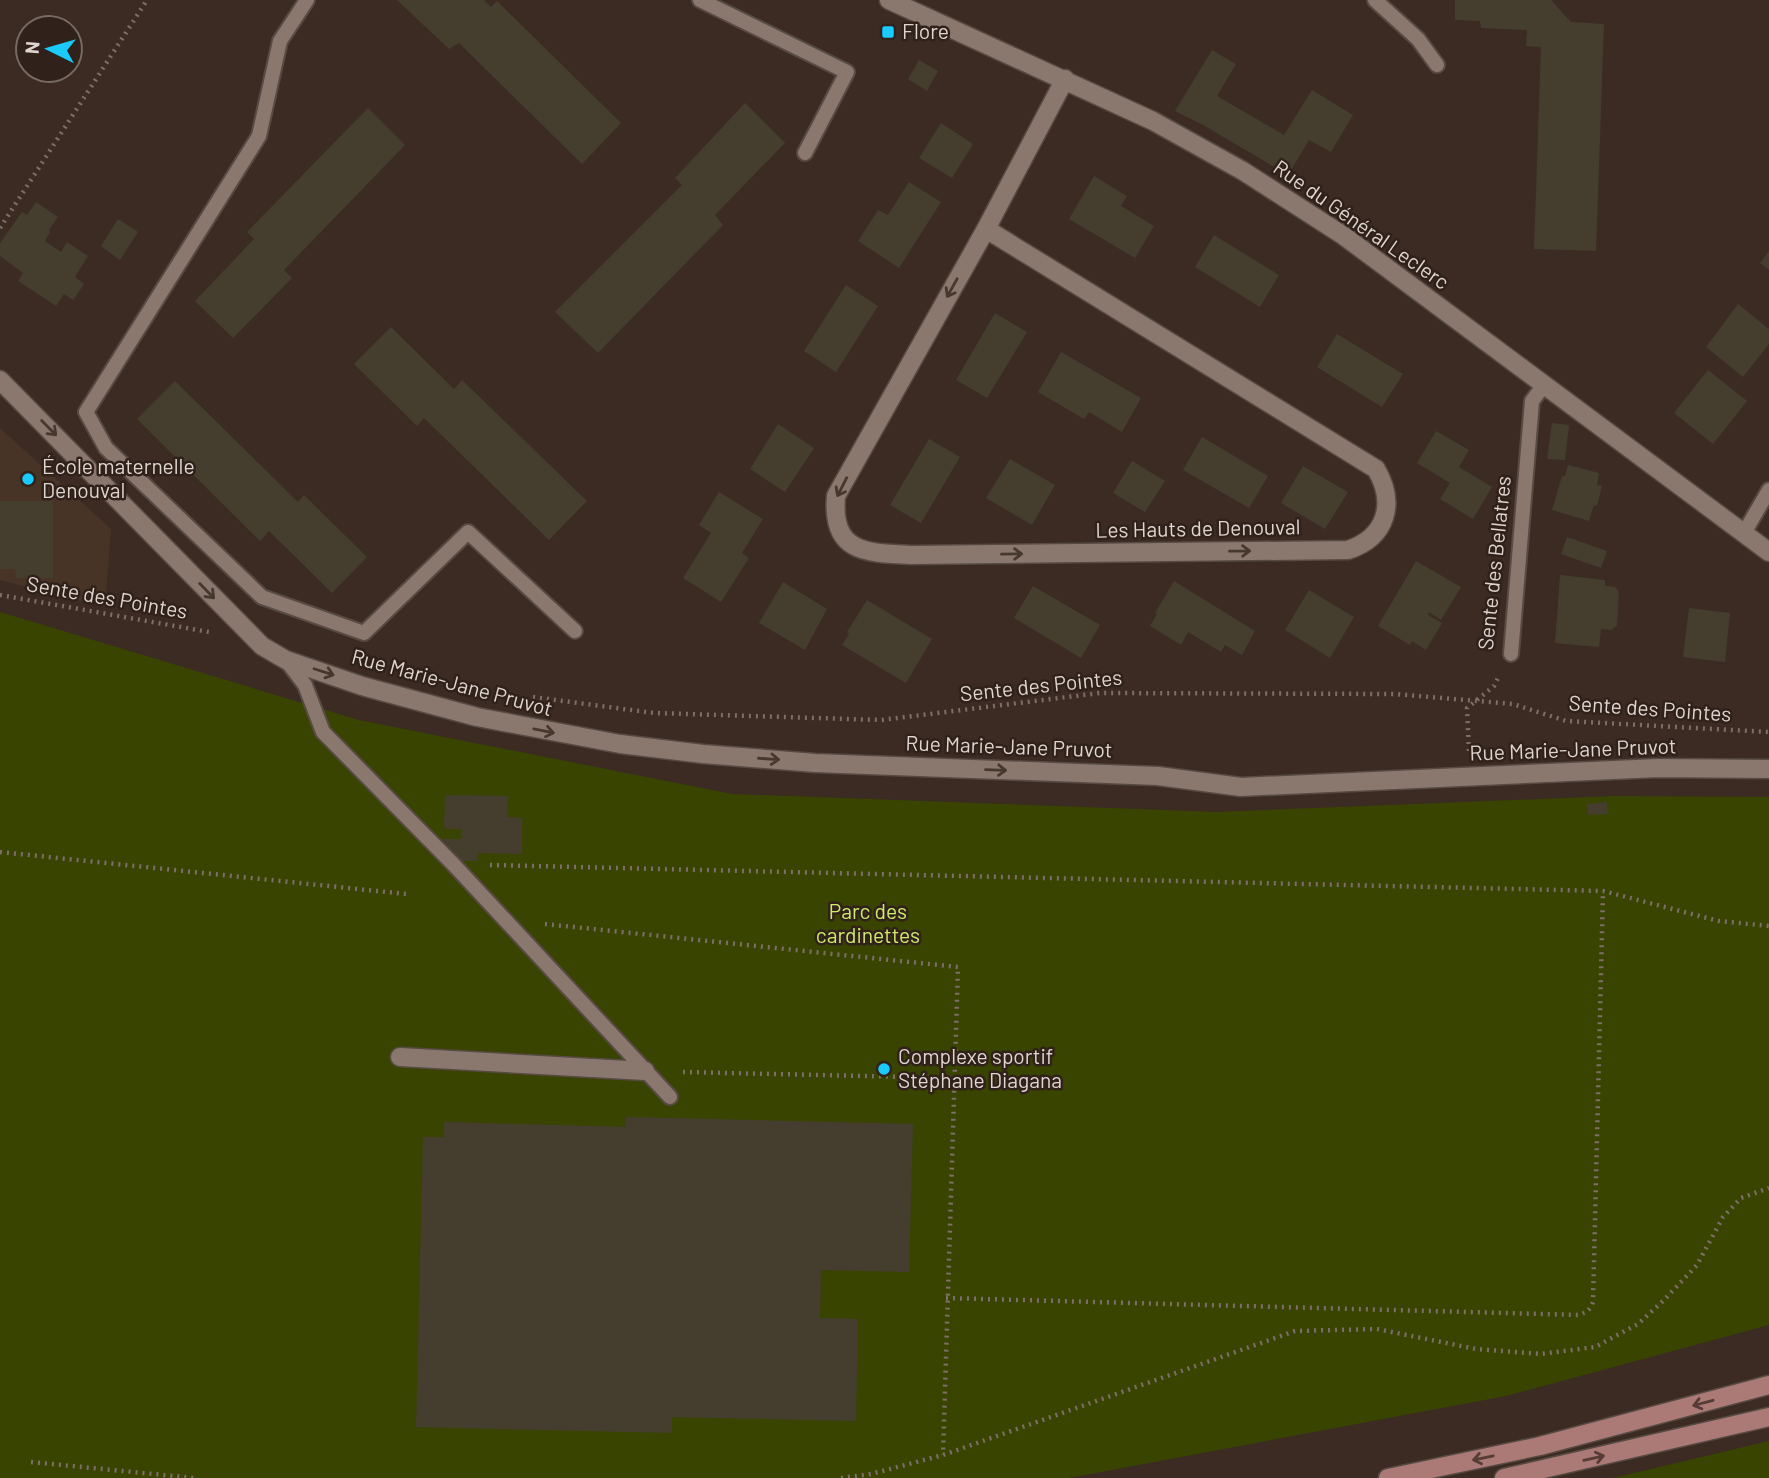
<svg xmlns="http://www.w3.org/2000/svg" width="1769" height="1478" font-family="Barlow,sans-serif">
<style>
.built{fill:#483327}
.green{fill:#394400}
.building{fill:#453e2f}
.lines{fill:none;stroke-linecap:round;stroke-linejoin:round}
.service-casing{stroke:#564a43;stroke-width:18}
.pedestrian-casing{stroke:#564a43;stroke-width:21}
.minor-casing{stroke:#564a43;stroke-width:21}
.secondary-casing{stroke:#564a43;stroke-width:21}
.path{stroke:#7d6f68;stroke-width:4.5;stroke-dasharray:2 5;stroke-linecap:butt}
.service{stroke:#8a786e;stroke-width:14}
.pedestrian{stroke:#8a786e;stroke-width:18}
.minor{stroke:#8a786e;stroke-width:18}
.secondary{stroke:#ab7976;stroke-width:18}
.oneway{stroke:#46382f}
.oneway2{stroke:#553c36}
.poi-dot{fill:#1acafc;stroke:#30221a;stroke-width:2.5}
.labels{text-anchor:middle;stroke-width:5;stroke-linejoin:round;paint-order:stroke}
.poi-label{font-size:21px;fill:#dfd5cf;stroke:#30221a;text-anchor:start}
.street-label{font-size:21px;fill:#dfd5cf;stroke:#30221a}
.park-label{font-size:21px;fill:#cfeb6a;stroke:#30221a}
</style>
<rect width="100%" height="100%" fill="#3b2b23"/>
<!-- built -->
<path class="built" d="M 0,428 L 111,529 L 105,607 L 0,580 Z"/>
<!-- green -->
<path class="green" d="M 0,612 L 359,720 L 732,794 L 1217,812 L 1614,796 L 1769,797 L 1769,1325 L 1506,1396 L 1069,1478 L 0,1478 Z
M 1769,1441 L 1769,1478 L 1613,1478 Z"/>
<!-- building -->
<path class="building" d="M 397,0 L 484,0 L 491,7 L 497,1 L 621,123 L 582,164 L 459,43 L 449,49 Z
M 1455,0 L 1551,0 L 1571,22 L 1604,24 L 1596,251 L 1534,249 L 1541,47 L 1526,46 L 1527,30 L 1481,28 L 1480,21 L 1455,20 Z
M 1212,50 L 1236,64 L 1217,96 L 1284,135 L 1312,90 L 1353,115 L 1331,152 L 1309,140 L 1288,175 L 1203,125 L 1175,111 Z
M 919,60 L 938,71 L 927,91 L 908,79 Z
M 745,103 L 785,143 L 715,215 L 723,225 L 598,353 L 555,312 L 682,185 L 675,178 Z
M 368,108 L 405,145 L 284,270 L 292,278 L 233,338 L 195,301 L 254,239 L 247,232 Z
M 941,123 L 973,144 L 952,178 L 919,158 Z
M 1094,176 L 1127,196 L 1121,206 L 1154,226 L 1135,258 L 1069,219 Z
M 909,182 L 941,202 L 899,268 L 858,241 L 878,210 L 888,215 Z
M 36,202 L 58,217 L 49,230 L 50,232 L 45,241 L 61,252 L 67,242 L 88,256 L 75,277 L 84,284 L 73,300 L 64,294 L 56,306 L 18,281 L 23,273 L 0,256 L 0,243 L 22,212 L 27,215 Z
M 118,219 L 138,232 L 120,260 L 101,246 Z
M 1214,235 L 1279,275 L 1260,307 L 1195,267 Z
M 1769,251 L 1769,270 L 1760,263 Z
M 846,285 L 878,306 L 836,372 L 804,351 Z
M 1738,304 L 1769,329 L 1769,344 L 1743,377 L 1706,347 Z
M 995,313 L 1027,332 L 987,398 L 956,380 Z
M 391,327 L 454,389 L 462,380 L 587,501 L 549,540 L 424,418 L 417,426 L 354,364 Z
M 1337,334 L 1403,374 L 1382,407 L 1317,367 Z
M 1061,352 L 1141,398 L 1122,432 L 1089,412 L 1084,419 L 1038,392 Z
M 1708,370 L 1747,401 L 1713,444 L 1674,413 Z
M 175,381 L 298,502 L 304,495 L 367,557 L 332,593 L 269,531 L 260,541 L 137,419 Z
M 1552,423 L 1569,425 L 1565,460 L 1547,459 Z
M 778,424 L 814,448 L 785,492 L 750,469 Z
M 1436,431 L 1469,450 L 1459,467 L 1492,487 L 1473,519 L 1440,499 L 1450,483 L 1417,463 Z
M 1202,437 L 1268,476 L 1249,508 L 1183,470 Z
M 929,439 L 960,457 L 921,523 L 890,505 Z
M 1010,459 L 1055,485 L 1032,525 L 986,498 Z
M 1132,461 L 1165,481 L 1145,512 L 1113,493 Z
M 1568,465 L 1599,473 L 1597,485 L 1602,486 L 1597,506 L 1594,505 L 1589,521 L 1552,510 L 1562,476 L 1565,476 Z
M 1303,466 L 1348,492 L 1325,529 L 1281,503 Z
M 719,492 L 763,519 L 742,553 L 749,558 L 721,602 L 683,578 L 711,533 L 699,525 Z
M 0,501 L 53,501 L 53,578 L 16,578 L 15,569 L 0,569 Z
M 1567,537 L 1607,551 L 1601,568 L 1561,554 Z
M 1416,561 L 1461,587 L 1441,620 L 1429,612 L 1428,615 L 1442,623 L 1426,650 L 1412,641 L 1410,645 L 1378,626 Z
M 1560,575 L 1605,580 L 1605,586 L 1615,587 L 1619,592 L 1617,625 L 1612,630 L 1601,629 L 1599,647 L 1555,643 Z
M 1174,581 L 1255,631 L 1242,655 L 1225,645 L 1221,652 L 1188,632 L 1181,645 L 1150,626 L 1157,614 L 1155,613 Z
M 783,582 L 827,609 L 805,650 L 759,623 Z
M 1033,586 L 1100,625 L 1081,658 L 1014,618 Z
M 1309,590 L 1354,617 L 1330,658 L 1285,630 Z
M 867,600 L 932,639 L 906,683 L 842,645 L 849,634 L 847,632 Z
M 1689,608 L 1730,613 L 1725,662 L 1683,657 Z
M 445,795 L 508,796 L 507,817 L 522,818 L 522,854 L 477,853 L 477,861 L 462,861 L 441,839 L 461,839 L 461,829 L 446,829 L 444,826 Z
M 1607,802 L 1608,814 L 1588,815 L 1587,804 Z
M 626,1117 L 913,1124 L 909,1272 L 821,1270 L 820,1318 L 858,1319 L 856,1421 L 672,1417 L 672,1433 L 416,1427 L 423,1137 L 444,1137 L 444,1122 L 626,1127 Z"/>
<g class="lines">
<defs>
<path id="service" d="M 307,0 L 280,41 L 259,136 L 86,412 L 106,448 L 262,597 L 364,633 L 468,532 L 575,631
M 700,0 L 847,72 L 805,153
M 1375,0 L 1418,39 L 1437,65
M 1744,533 L 1769,490
M 1511,654 L 1532,401 L 1544,385
M 286,660 L 305,685 L 323,732 L 454,865 L 670,1097"/>
<path id="pedestrian" d="M 400,1057 L 645,1071"/>
<path id="minor" d="M 889,0 L 1153,121 L 1243,171 L 1344,236 L 1769,552
M 986,229 L 1376,469 C 1396,503 1387,537 1348,550 L 913,555 C 867,553 831,554 836,496 L 986,229 L 1065,79
M 0,380 L 262,646 L 286,660 L 362,686 L 477,717 L 620,744 L 703,754 L 815,763 L 1158,776 L 1241,787 L 1658,768 L 1769,769"/>
<path id="secondary" d="M 1388,1478 L 1540,1446 L 1769,1385
M 1504,1478 L 1769,1417"/>
</defs>
<!-- service casing -->
<use href="#service" class="service-casing"/>
<!-- pedestrian casing -->
<use href="#pedestrian" class="pedestrian-casing"/>
<!-- minor casing -->
<use href="#minor" class="minor-casing"/>
<!-- secondary casing -->
<use href="#secondary" class="secondary-casing"/>
<!-- path -->
<path class="path" d="M 0,228 L 147,0
M 0,595 L 209,632
M 533,697 L 654,713 L 881,720 L 1100,693 L 1395,694 L 1513,704 L 1566,721 L 1769,732
M 1469,751 L 1467,708 L 1494,686 L 1499,676
M 0,852 L 406,894
M 490,865 L 1603,891 L 1719,921 L 1769,926
M 545,924 L 958,967 L 943,1455
M 683,1072 L 955,1078
M 946,1298 L 1579,1315 C 1587,1312 1590,1310 1593,1302 L 1603,891
M 31,1462 L 194,1478
M 841,1478 L 871,1474 L 943,1455 L 1295,1331 L 1377,1329 L 1476,1349 L 1541,1354 L 1595,1347 L 1638,1324 L 1664,1300 L 1697,1265 L 1723,1217 L 1741,1198 L 1769,1188"/>
<!-- service -->
<use href="#service" class="service"/>
<!-- pedestrian -->
<use href="#pedestrian" class="pedestrian"/>
<!-- minor -->
<use href="#minor" class="minor"/>
<!-- secondary -->
<use href="#secondary" class="secondary"/>
</g>
<!-- one-way arrows -->
<defs><path id="oneway-shaft" d="M-6 0H5M1.5-3L5.5 0L1.5 3" fill="none" stroke-width="1.6" stroke-linecap="round" stroke-linejoin="round" transform="scale(1.75)"/></defs>
<g class="oneway">
<use href="#oneway-shaft" transform="translate(952 288) rotate(119)"/>
<use href="#oneway-shaft" transform="translate(49 428) rotate(45)"/>
<use href="#oneway-shaft" transform="translate(842 487) rotate(117)"/>
<use href="#oneway-shaft" transform="translate(1240 551) rotate(-1)"/>
<use href="#oneway-shaft" transform="translate(1012 554) rotate(-1)"/>
<use href="#oneway-shaft" transform="translate(207 591) rotate(46)"/>
<use href="#oneway-shaft" transform="translate(324 672) rotate(18)"/>
<use href="#oneway-shaft" transform="translate(544 731) rotate(11)"/>
<use href="#oneway-shaft" transform="translate(769 759) rotate(4)"/>
<use href="#oneway-shaft" transform="translate(996 770) rotate(2)"/>
</g>
<g class="oneway2">
<use href="#oneway-shaft" transform="translate(1703 1403) rotate(165)"/>
<use href="#oneway-shaft" transform="translate(1483 1458) rotate(168)"/>
<use href="#oneway-shaft" transform="translate(1594 1458) rotate(-13)"/>
</g>
<!-- markers -->
<g class="poi-dot">
<rect x="881" y="25" width="14" height="14" rx="3.5"/>
<circle cx="28" cy="479" r="7"/>
<circle cx="884" cy="1069" r="7"/>
</g>
<g class="labels">
<!-- poi labels -->
<g class="poi-label">
<text x="902" y="39">Flore</text>
<text x="42" y="474">École maternelle<tspan x="42" dy="24">Denouval</tspan></text>
<text x="898" y="1064">Complexe sportif<tspan x="898" dy="24">Stéphane Diagana</tspan></text>
</g>
<!-- street labels -->
<g class="street-label">
<text transform="translate(1361 225) rotate(35)" y="7">Rue du Général Leclerc</text>
<text transform="translate(1198 529) rotate(-1)" y="7">Les Hauts de Denouval</text>
<text transform="translate(1495 563) rotate(-84)" y="7">Sente des Bellatres</text>
<text transform="translate(107 598) rotate(10)" y="7">Sente des Pointes</text>
<text transform="translate(452 683) rotate(15)" y="7">Rue Marie-Jane Pruvot</text>
<text transform="translate(1041 686) rotate(-6)" y="7">Sente des Pointes</text>
<text transform="translate(1650 709) rotate(4)" y="7">Sente des Pointes</text>
<text transform="translate(1009 747) rotate(2)" y="7">Rue Marie-Jane Pruvot</text>
<text transform="translate(1573 750) rotate(-2)" y="7">Rue Marie-Jane Pruvot</text>
</g>
<!-- park labels -->
<g class="park-label">
<text x="868" y="919">Parc des<tspan x="868" dy="24">cardinettes</tspan></text>
</g>
</g>
<!-- north arrow -->
<g transform="translate(49 49) rotate(275)"><circle r="33" fill="#30221a" stroke="#766a62" stroke-width="2"/>
<path d="M0-5L12 26L0 18L-12 26Z" fill="#1acafc"/>
<text y="-10" font-size="19" font-weight="bold" text-anchor="middle" fill="#dfd5cf">N</text>
</g>
</svg>
